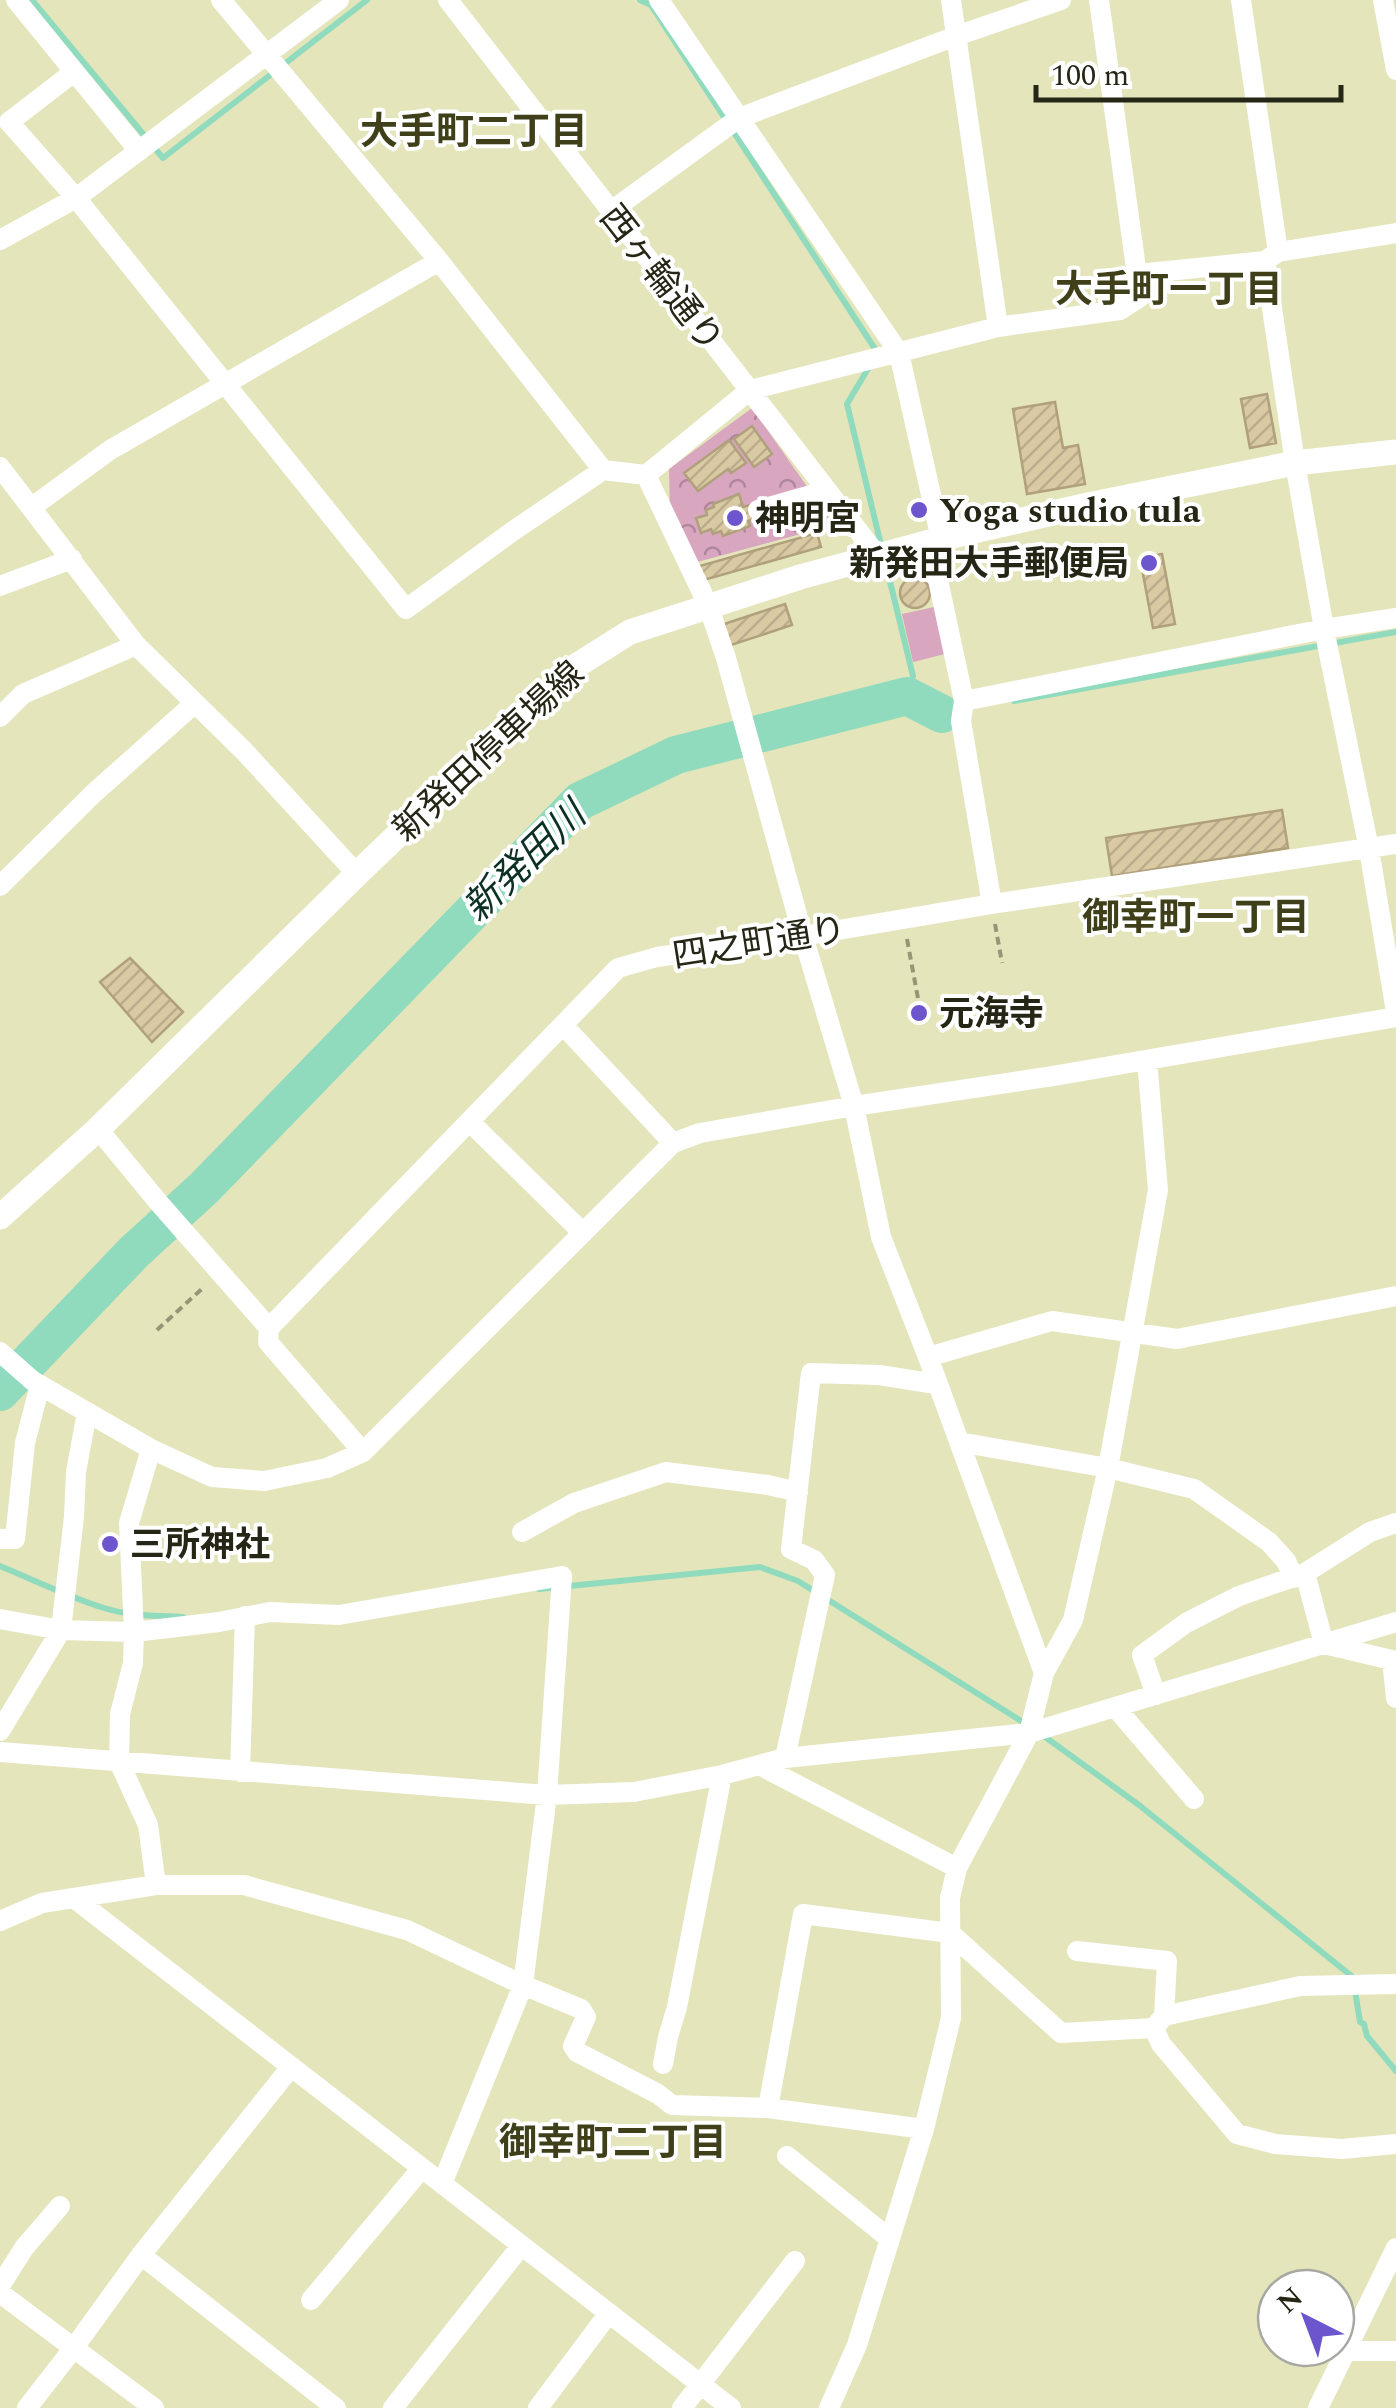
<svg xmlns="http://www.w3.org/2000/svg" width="1396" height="2408" font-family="Spectral,'Noto Sans JP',serif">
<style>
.forest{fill:url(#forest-crowns)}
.park{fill:#d9a6bf}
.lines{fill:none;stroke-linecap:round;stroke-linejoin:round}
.stream{stroke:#90dbbe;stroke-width:6}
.river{stroke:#90dbbe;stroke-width:38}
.building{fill:url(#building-hatch);stroke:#b0a07b;stroke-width:2.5}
.path{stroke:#969677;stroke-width:4;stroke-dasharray:8 5;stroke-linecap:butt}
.minor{stroke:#fff;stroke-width:20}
.major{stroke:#fff;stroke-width:25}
.poi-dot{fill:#6d55ce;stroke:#fff;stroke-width:4}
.labels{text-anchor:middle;stroke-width:8;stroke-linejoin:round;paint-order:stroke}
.street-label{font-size:35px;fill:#262616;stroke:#fff}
.poi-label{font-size:35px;font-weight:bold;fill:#262616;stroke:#fff;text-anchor:start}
.neighbourhood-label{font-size:38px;font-weight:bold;fill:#3f3f1a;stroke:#fff}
.water-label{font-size:38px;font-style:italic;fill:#0d3025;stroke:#fff}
</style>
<defs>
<pattern id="forest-crowns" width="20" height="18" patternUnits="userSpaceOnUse" patternTransform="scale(2.5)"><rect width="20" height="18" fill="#d9a6bf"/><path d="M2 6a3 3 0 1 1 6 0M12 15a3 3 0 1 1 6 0" fill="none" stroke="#b0879a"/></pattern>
<pattern id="building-hatch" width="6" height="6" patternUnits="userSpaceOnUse" patternTransform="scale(2.5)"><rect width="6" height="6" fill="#dacaa3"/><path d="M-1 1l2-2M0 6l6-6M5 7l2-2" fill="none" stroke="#bbad8c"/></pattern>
</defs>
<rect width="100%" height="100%" fill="#e4e5bb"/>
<!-- forest -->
<path class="forest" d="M 752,408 L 834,525 L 690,564 L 670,514 L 669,469 Z"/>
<!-- park -->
<path class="park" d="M 934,607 L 945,654 L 913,662 L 902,614 Z"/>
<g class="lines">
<!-- stream -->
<path class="stream" d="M 32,0 L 163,158 L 367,0
M 640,0 L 651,5 L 877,352
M 869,367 L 847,404 L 882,549
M 885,561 L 913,676 L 907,696
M 1014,701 L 1396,632
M 942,714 L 957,711
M 0,1566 C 34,1580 69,1597 104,1608 C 132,1617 156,1615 183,1617
M 539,1589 L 760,1567 L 798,1581 L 1026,1724
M 1041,1734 L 1139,1805 L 1354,1978
M 1355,1991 L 1360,2022 L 1364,2024 L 1367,2036 L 1396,2071"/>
<!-- river -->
<path class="river" d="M 0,1392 L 134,1252 L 204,1188 L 580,801 L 676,755 L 907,696 L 942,714"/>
</g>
<!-- building -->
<path class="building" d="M 1267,394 L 1276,443 L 1250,448 L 1241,399 Z
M 1055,402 L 1063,448 L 1078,445 L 1085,484 L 1027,494 L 1013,409 Z
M 752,426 L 772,454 L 754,467 L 734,439 Z
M 729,440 L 746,463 L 731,473 L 728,469 L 698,491 L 684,473 Z
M 739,494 L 743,507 L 753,504 L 758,518 L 748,521 L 750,526 L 723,536 L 721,531 L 713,534 L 711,529 L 701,533 L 696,518 L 707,515 L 706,510 L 714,507 L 713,504 Z
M 817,533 L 821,547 L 700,581 L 696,567 Z
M 1162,554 L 1175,624 L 1153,628 L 1140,558 Z
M900 593a15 15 0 1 1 30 0a15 15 0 1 1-30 0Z
M 785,604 L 792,625 L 725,647 L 718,626 Z
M 1282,810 L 1288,848 L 1112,876 L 1106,838 Z
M 130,958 L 183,1012 L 152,1042 L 100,982 Z"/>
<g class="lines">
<!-- path -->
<path class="path" d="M 995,924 L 1002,963
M 907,939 L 919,1004
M 157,1330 L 205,1286"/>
<!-- minor -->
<path class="minor" d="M 16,0 L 139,151
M 221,0 L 439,261 L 603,470 L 646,475 L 708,605 L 726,658 L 803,936 L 854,1106 L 881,1237 L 928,1357 L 1044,1673 L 1029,1733 L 957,1868 L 950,1898 L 951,2018 L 924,2129 L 857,2345 L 829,2408
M 448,0 L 877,555
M 659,0 L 899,353 L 941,539
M 951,0 L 998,327
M 1241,0 L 1278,252
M 1383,0 L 1396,70
M 74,72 L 9,122 L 76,198 L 406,609 L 513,531 L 603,470
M 611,211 L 739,118 L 956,36 L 1061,0
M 0,240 L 76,198 L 339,0
M 1265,261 L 1295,463 L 1324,629 L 1369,849 L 1396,1012
M 1138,274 L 1265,261 L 1278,252 L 1396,233
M 0,467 L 136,645 L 244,751 L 357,874
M 646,475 L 750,390 L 998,327 L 1120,310 L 1140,297 L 1099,0
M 32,507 L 110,450 L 439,261
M 758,510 L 815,494
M 930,543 L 964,701 L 961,721 L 992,904
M 0,586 L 72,559
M 964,701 L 1324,629 L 1396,618
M 0,717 L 23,694 L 136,645
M 0,886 L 94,793 L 195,703
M 563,1025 L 673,1143
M 470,1122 L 582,1232
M 98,1129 L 159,1203 L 269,1328 L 268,1342 L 363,1452
M 269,1328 L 618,968 L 657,957 L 803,936 L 992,904 L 1396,844
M 0,1352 L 33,1381 L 151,1449 L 212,1477 L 264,1481 L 327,1468 L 363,1452 L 673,1143 L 700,1133 L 854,1106 L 1053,1076 L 1396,1017
M 928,1357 L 1052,1321 L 1177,1339 L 1396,1296
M 959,1442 L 1108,1468 L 1194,1489 L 1269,1542 L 1286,1561 L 1294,1578
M 522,1532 L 574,1503 L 666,1472 L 768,1485 L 798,1492
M 0,1539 L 15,1539 L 25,1443 L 40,1385
M 1305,1573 L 1324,1644 L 1396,1661
M 0,1619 L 61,1630 L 134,1632 L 219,1622 L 270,1612 L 339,1615 L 562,1576 L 547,1795 L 523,1985 L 442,2184
M 1392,1660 L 1396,1698
M 1044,1673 L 1073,1620 L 1108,1468 L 1158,1190 L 1147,1060
M 1156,1695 L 1142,1655 L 1186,1623 L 1239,1596 L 1305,1573 L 1370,1532 L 1396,1523
M 1115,1707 L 1194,1799
M 0,1731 L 61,1630 L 74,1517 L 76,1472 L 87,1412
M 0,1752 L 547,1795 L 634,1792 L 722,1775 L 785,1758 L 1029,1733 L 1396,1622
M 785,1758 L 825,1575 L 814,1560 L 791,1549 L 811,1373 L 879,1375 L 936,1384
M 759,1765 L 957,1868
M 240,1772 L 245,1616
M 156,1885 L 244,1885 L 407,1930 L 523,1985 L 581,2009 L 586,2017 L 573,2046 L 577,2052 L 658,2094 L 672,2105 L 768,2108
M 74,1898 L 731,2408
M 0,1921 L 42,1903 L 156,1885 L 148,1825 L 119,1762 L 120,1714 L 133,1663 L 134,1632 L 129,1523 L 151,1449
M 1077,1951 L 1167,1961 L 1164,2016
M 1154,2028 L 1161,2044 L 1237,2134 L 1275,2144 L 1342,2149 L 1396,2144
M 663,2064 L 668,2037 L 677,2007 L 722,1775
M 924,2129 L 768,2108 L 803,1914 L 950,1933 L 1061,2033 L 1154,2028 L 1164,2016 L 1300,1986 L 1396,1984
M 787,2156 L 890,2239
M 141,2255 L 336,2408
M 0,2286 L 24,2248 L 60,2206
M 0,2293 L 154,2408
M 311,2300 L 422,2168
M 1347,2351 L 1396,2351
M 27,2408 L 73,2349 L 141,2255 L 291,2067
M 393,2408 L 521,2246
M 538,2408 L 609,2313
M 682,2408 L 795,2261
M 1318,2408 L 1396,2248"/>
<!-- major -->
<path class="major" d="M 0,1217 L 98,1129 L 357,874 L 571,669 L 630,632 L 800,577 L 952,536 L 1088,505 L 1295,463 L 1396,452"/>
</g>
<!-- markers -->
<g class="poi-dot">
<circle cx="919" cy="510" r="10"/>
<circle cx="735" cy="518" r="10"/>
<circle cx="1149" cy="563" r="10"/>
<circle cx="919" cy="1013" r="10"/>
<circle cx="110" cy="1544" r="10"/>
</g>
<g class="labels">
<!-- street labels -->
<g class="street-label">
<text transform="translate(662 278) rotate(52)" y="12">西ヶ輪通り</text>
<text transform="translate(488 751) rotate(-43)" y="12">新発田停車場線</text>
<text transform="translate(759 942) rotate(-9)" y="12">四之町通り</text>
</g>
<!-- poi labels -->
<g class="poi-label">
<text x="939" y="522">Yoga studio tula</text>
<text x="755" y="530">神明宮</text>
<text x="1129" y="575" text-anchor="end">新発田大手郵便局</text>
<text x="939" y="1025">元海寺</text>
<text x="130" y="1556">三所神社</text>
</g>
<!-- neighbourhood labels -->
<g class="neighbourhood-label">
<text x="474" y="144">大手町二丁目</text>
<text x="1169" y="302">大手町一丁目</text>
<text x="1196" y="930">御幸町一丁目</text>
<text x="613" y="2155">御幸町二丁目</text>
</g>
<!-- water labels -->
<g class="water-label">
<text transform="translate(524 861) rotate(-44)" y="13">新発田川</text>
</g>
</g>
<!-- north arrow -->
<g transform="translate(1306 2318) rotate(318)"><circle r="48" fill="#ffffff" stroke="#a8a8a2" stroke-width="2.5"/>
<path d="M0-8L18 38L0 25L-18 38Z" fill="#6d55ce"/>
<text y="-15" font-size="28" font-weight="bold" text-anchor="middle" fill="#262616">N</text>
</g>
<!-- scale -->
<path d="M1036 85v15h305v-15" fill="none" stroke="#262616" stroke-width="5"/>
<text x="1051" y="85" font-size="30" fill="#262616" stroke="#ffffff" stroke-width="8" paint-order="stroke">100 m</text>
</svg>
